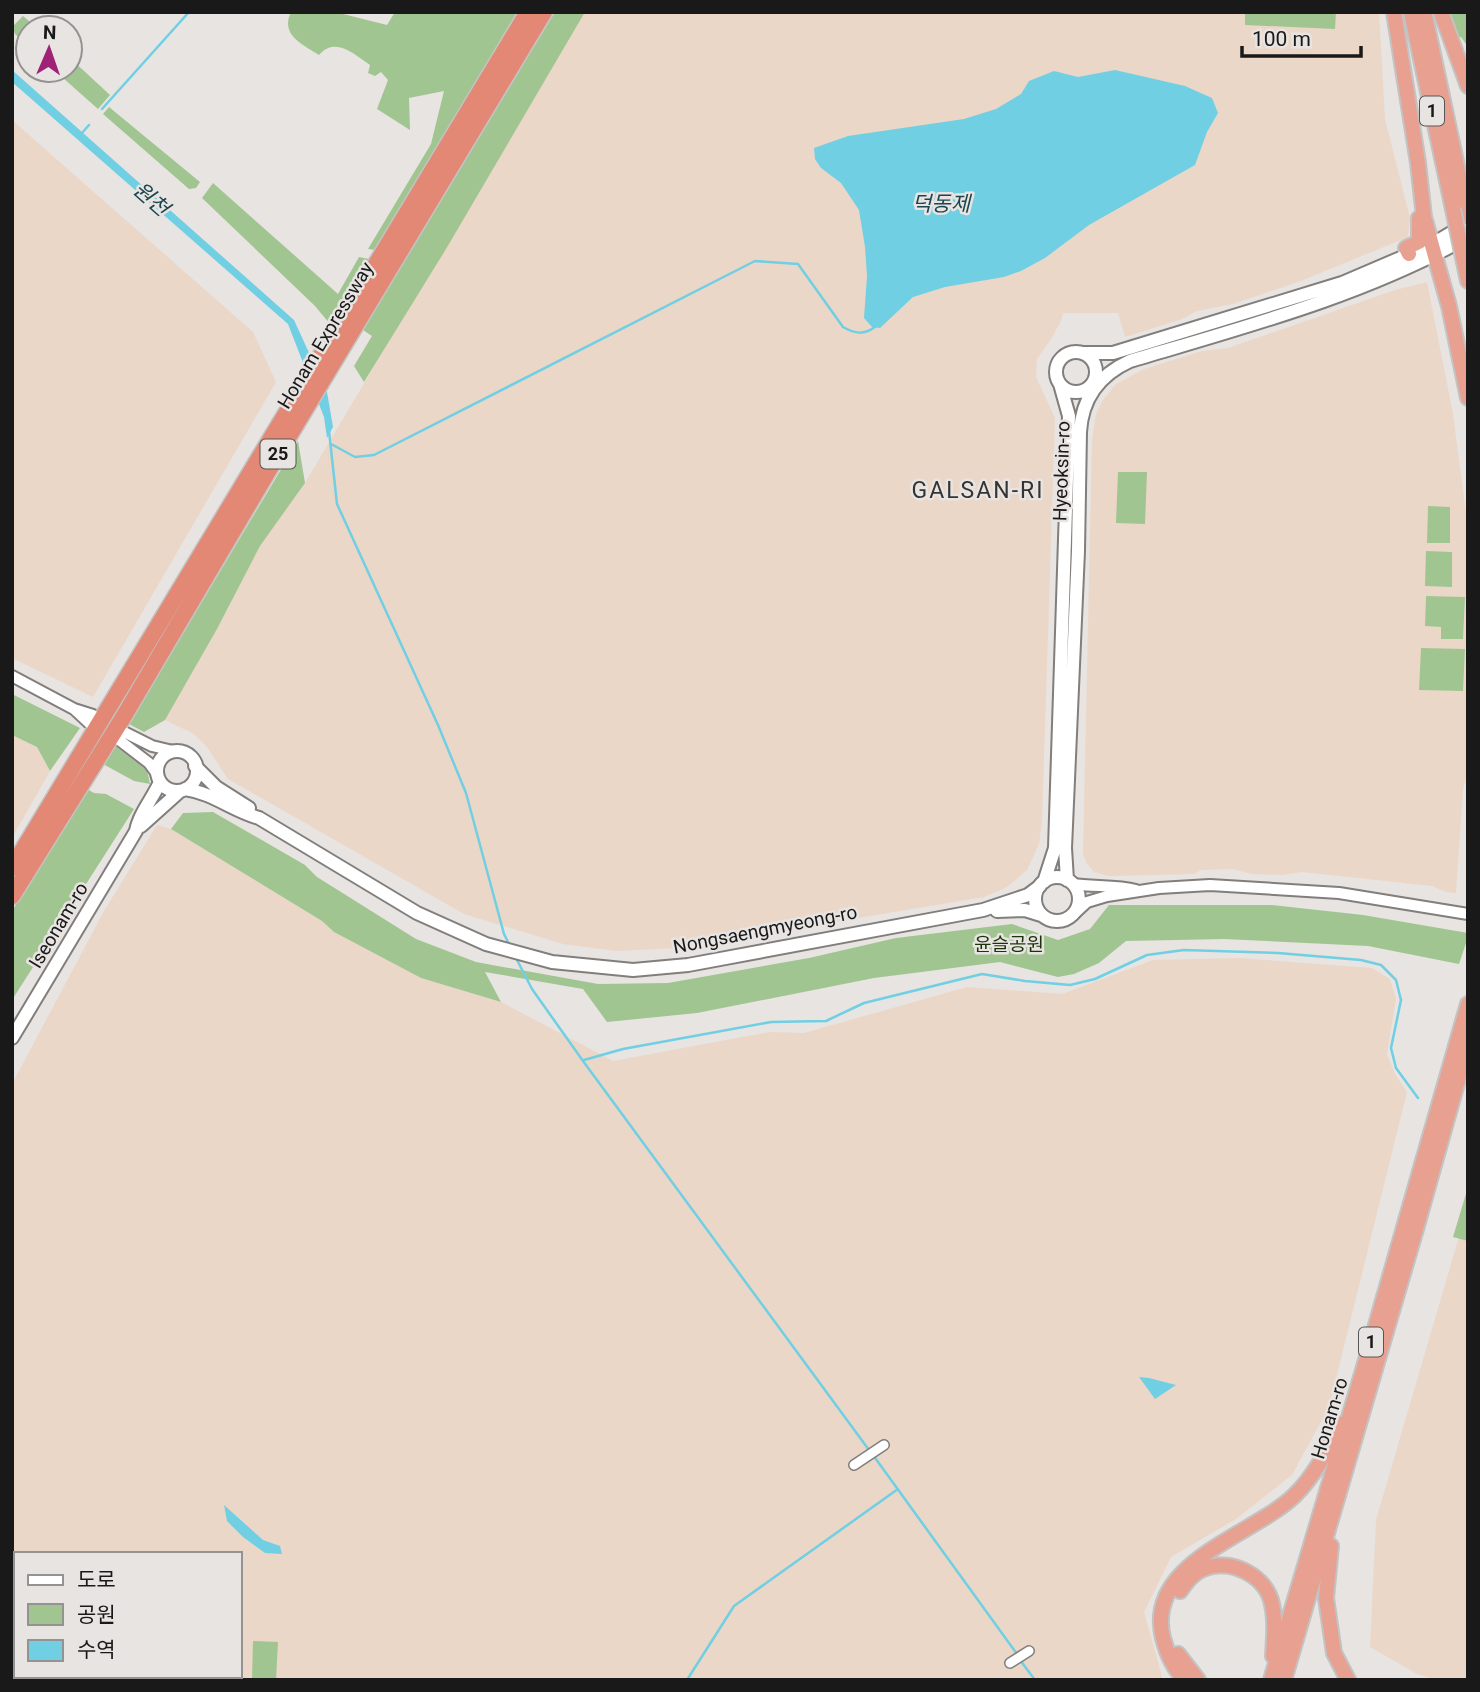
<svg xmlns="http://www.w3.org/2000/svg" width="1480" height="1692" font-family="Roboto,'Noto Sans KR',sans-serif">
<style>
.commercial{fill:#ebd7c8}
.green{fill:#a1c590}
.water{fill:#70cfe3}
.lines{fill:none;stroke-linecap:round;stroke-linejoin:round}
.stream{stroke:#70cfe3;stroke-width:2.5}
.minor-casing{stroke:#817e7c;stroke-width:12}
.tertiary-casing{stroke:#817e7c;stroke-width:14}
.secondary-casing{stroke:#817e7c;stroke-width:16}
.trunk-casing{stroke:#c3c3c3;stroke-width:18}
.motorway-casing{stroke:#c3c3c3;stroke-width:19}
.minor{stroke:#fff;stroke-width:9}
.tertiary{stroke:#fff;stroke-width:10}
.secondary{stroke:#fff;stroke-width:12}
.trunk{stroke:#e8a090;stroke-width:14}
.motorway{stroke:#e28875;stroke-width:16}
.trunk-bridge-casing{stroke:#c3c3c3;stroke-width:18;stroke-linecap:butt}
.trunk-bridge{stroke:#e8a090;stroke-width:14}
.labels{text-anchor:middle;stroke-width:5;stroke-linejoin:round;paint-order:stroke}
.shield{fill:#e7e4e2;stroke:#585655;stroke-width:2}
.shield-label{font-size:18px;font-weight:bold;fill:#1a1919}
.street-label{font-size:19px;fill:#1a1919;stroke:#e7e4e2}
.park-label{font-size:19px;fill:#1a3408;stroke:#e7e4e2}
.water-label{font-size:21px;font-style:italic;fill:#1b464f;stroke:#e7e4e2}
.quarter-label{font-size:23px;letter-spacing:2px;fill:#363432;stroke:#e7e4e2}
</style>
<rect width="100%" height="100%" fill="#e7e4e2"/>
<!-- commercial -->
<path class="commercial" d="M 584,12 L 1379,12 L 1385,119 L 1410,218 L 1408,237 L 1301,281 L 1233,304 L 1197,311 L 1182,319 L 1125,337 L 1118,313 L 1063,313 L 1061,321 L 1051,339 L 1037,359 L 1036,377 L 1055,418 L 1042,820 L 1039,844 L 1027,870 L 1007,887 L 984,897 L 677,948 L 616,951 L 563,944 L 464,914 L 228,779 L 207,747 L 194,734 L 165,720 L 217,629 L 260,546 L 305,483 Z
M 12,120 L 253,332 L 276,382 L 93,697 L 12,658 Z
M 1427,282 L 1453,414 L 1468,528 L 1468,772 L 1463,789 L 1456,893 L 1446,892 L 1432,886 L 1302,872 L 1282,875 L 1252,874 L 1232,869 L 1201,870 L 1194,874 L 1109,876 L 1094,872 L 1087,864 L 1083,855 L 1092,439 L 1096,414 L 1103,400 L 1116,384 L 1144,369 L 1202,351 L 1228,348 L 1395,290 Z
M 12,735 L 37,747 L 50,771 L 12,838 Z
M 157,825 L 171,829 L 322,921 L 334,932 L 421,978 L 501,1002 L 613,1061 L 770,1032 L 804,1033 L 967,987 L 1062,994 L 1153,960 L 1240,958 L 1372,968 L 1390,979 L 1396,999 L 1387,1054 L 1395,1074 L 1407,1092 L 1329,1407 L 1292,1475 L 1236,1519 L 1171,1557 L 1144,1612 L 1163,1680 L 12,1680 L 16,1659 L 16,1676 L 240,1676 L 240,1554 L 16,1554 L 16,1614 L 12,1613 L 12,1084 L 104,911 Z
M 1468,1206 L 1468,1680 L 1438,1680 L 1417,1674 L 1370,1647 L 1376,1520 Z"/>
<!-- green -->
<path class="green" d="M 291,12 L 335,12 L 387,25 L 395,12 L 517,12 L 375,250 L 368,249 L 431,144 L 444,91 L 409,98 L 410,130 L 377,109 L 388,80 L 381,72 L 375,76 L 368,73 L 370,65 C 354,54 335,36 319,55 C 302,44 280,35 291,12 Z
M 555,12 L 585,12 L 446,249 L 364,382 L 354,366 L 372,336 L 363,330 Z
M 1245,12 L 1336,12 L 1335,29 L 1245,25 Z
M 1444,12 L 1468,12 L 1468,47 L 1461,37 L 1453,37 Z
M 23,16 L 37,28 L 28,28 L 28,46 L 15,34 L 12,27 Z
M 70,58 L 110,95 L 98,109 L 54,70 L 70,70 Z
M 109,107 L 200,182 L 196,188 L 189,189 L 103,114 Z
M 213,183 L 338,294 L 359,257 L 369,259 L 330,324 L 315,306 L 202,198 Z
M 298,441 L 305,483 L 260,546 L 217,629 L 165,720 L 144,732 L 129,724 Z
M 1118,472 L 1147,472 L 1145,524 L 1116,523 Z
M 1428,506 L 1450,507 L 1450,543 L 1427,543 Z
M 1426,551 L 1452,552 L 1452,587 L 1425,586 Z
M 1426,596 L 1465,597 L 1463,639 L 1441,639 L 1441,627 L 1425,626 Z
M 1421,648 L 1465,649 L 1463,691 L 1419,690 Z
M 12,694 L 80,728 L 50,771 L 37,747 L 12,735 Z
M 115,746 L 147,770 L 150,784 L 134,781 L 103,764 Z
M 87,789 L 94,793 L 106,794 L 134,809 L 12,1000 L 12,911 Z
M 213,812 L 305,865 L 317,877 L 416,939 L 476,962 L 598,984 L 668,983 L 809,958 L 896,938 L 1012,924 L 1058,940 L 1090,929 L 1109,905 L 1272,905 L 1363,915 L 1468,933 L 1468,937 L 1459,964 L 1368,946 L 1224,939 L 1126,941 L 1099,963 L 1074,974 L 1058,977 L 1000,962 L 874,978 L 697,1013 L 607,1022 L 583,989 L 485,972 L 501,1002 L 421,978 L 334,932 L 322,921 L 171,829 L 183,813 Z
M 1468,1187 L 1468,1241 L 1453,1237 Z
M 253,1641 L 278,1642 L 276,1680 L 252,1680 Z"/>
<!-- water -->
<path class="water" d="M 12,70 L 294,320 L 327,392 L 333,427 L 327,438 L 324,417 L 288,324 L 12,82 Z
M 1115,70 L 1185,86 L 1212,98 L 1218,113 L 1207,132 L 1195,165 L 1089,225 L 1045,258 L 1021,271 L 1004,277 L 945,287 L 913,297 L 880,328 L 872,327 L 864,318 L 867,276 L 865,247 L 859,210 L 841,183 L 821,168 L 815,159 L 814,148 L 848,136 L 964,119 L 996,109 L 1021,94 L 1029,81 L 1054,71 L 1078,77 Z
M 1139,1377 L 1149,1378 L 1176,1385 L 1155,1399 Z
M 224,1505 L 263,1540 L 280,1546 L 282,1554 L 265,1553 L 243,1537 L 227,1521 Z"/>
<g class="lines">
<!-- stream -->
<path class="stream" d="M 102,109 L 189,12
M 82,133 L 89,125
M 329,431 L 337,504 L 438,725 L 466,793 L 504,934 L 510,946
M 331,444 L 355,457 L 374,455 L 755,261 L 798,264 L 843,327 C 855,334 864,335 875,327
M 516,958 L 532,989 L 583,1061 L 869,1450
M 584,1060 L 623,1049 L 771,1022 L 826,1021 L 864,1003 L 982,974 L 1025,981 L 1070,985 L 1095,979 L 1147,955 L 1184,950 L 1278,953 L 1361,960 L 1381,965 L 1396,980 L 1401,1000 L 1391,1048 L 1396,1068 L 1418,1098
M 873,1455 L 1017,1654
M 1020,1660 L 1035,1680
M 687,1680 L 734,1606 L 898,1489"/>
<defs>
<path id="minor" d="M 854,1465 L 884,1445
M 1010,1663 L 1029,1651"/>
<path id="tertiary" d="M 12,676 L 74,709 L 93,715
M 74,709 L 89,723
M 124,732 L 152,746 L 177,752
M 119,740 L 149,763 L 157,774
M 1072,884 C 1094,887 1117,885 1136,890
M 1075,913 L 1087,902 L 1107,896 L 1159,888 L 1210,885 L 1339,893 L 1468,914"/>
<path id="secondary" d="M1056 372a20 20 0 1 1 40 0a20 20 0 1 1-40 0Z
M 1084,353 L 1113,353 L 1342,283 L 1431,245 L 1468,223
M157 771a20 20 0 1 1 40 0a20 20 0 1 1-40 0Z
M 195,766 L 216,787 L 249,808
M 185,789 C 213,793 233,811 259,818 L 417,913 L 486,944 L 552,962 L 633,970 L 688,965 L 983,910 L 1028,895 L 1040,886
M 141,826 L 180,791
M1035 899a22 22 0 1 1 44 0a22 22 0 1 1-44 0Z
M 1067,880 L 1065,848 L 1078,551 L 1080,432 C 1082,398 1099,375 1130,361 C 1244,327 1363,296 1468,237
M 1044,882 L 1055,848 L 1069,416 L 1060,384
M 997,911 L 1025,910 L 1041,915
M 12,1038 L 136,831 C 139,814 153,798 160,782"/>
<path id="trunk" d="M 1394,12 L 1418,163 L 1424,217 L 1449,306 L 1468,398
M 1411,12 L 1453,209
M 1424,12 L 1468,218
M 1441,12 L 1468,86
M 1409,254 L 1406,248 L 1419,242 L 1419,218
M 1464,262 L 1468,281
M 1331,1546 L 1326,1598 L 1334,1653 L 1348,1680
M 1180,1591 C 1186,1582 1193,1573 1203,1569 C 1229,1558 1263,1574 1271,1600 C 1276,1618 1274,1638 1273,1656
M 1178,1654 L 1198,1680
M 1185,1680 C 1173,1668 1167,1654 1163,1638 C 1144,1562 1253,1536 1295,1495 C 1315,1475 1328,1449 1341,1424
M 1271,1680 L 1364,1367 L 1468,1004
M 1284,1680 L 1416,1229 L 1468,1044"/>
<path id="motorway" d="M 12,868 L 528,12
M 12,896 L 124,716 L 280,451 L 544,12"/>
</defs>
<!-- minor casing -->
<use href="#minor" class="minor-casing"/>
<!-- tertiary casing -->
<use href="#tertiary" class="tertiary-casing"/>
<!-- secondary casing -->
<use href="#secondary" class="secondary-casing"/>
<!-- trunk casing -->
<use href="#trunk" class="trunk-casing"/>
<!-- motorway casing -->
<use href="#motorway" class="motorway-casing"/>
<!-- minor -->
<use href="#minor" class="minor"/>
<!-- tertiary -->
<use href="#tertiary" class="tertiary"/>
<!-- secondary -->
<use href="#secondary" class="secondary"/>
<!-- trunk -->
<use href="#trunk" class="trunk"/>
<!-- motorway -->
<use href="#motorway" class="motorway"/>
<defs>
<path id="trunk-bridge" d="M 1453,209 L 1464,262"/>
</defs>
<!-- trunk-bridge casing -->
<use href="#trunk-bridge" class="trunk-bridge-casing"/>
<!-- trunk-bridge -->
<use href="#trunk-bridge" class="trunk-bridge"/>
</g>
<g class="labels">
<!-- shield labels -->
<g class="shield">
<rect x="1420" y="96.5" width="24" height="29" rx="5"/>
<rect x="260.5" y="439.5" width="35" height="29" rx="5"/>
<rect x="1359" y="1327.5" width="24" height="29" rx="5"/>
</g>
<g class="shield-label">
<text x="1432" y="117">1</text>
<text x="278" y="460">25</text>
<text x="1371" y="1348">1</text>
</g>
<!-- street labels -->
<g class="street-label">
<text transform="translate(325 335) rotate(-59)" y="7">Honam Expressway</text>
<text transform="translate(1061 471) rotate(-88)" y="7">Hyeoksin-ro</text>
<text transform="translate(58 925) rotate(-59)" y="7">Iseonam-ro</text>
<text transform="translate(765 929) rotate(-11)" y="7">Nongsaengmyeong-ro</text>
<text transform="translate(1329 1418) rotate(-73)" y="7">Honam-ro</text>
</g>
<!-- park labels -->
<g class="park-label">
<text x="1009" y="951">윤슬공원</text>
</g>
<!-- water labels -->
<g class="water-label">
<text transform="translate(151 199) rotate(41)" y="7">원천</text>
<text x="941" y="211">덕동제</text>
</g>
<!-- quarter labels -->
<g class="quarter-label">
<text x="978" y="498">GALSAN-RI</text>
</g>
</g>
<!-- border -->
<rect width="1480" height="1692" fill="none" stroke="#1a1919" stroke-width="28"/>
<!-- legend -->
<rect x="14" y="1552" width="228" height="126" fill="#e7e4e2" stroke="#959392" stroke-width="2"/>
<rect x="28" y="1575" width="35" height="10" fill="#ffffff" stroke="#959392" stroke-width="2"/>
<text x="77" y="1587" font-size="21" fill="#1a1919">도로</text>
<rect x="28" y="1604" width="35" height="21" fill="#a1c590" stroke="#959392" stroke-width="2"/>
<text x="77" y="1622" font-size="21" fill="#1a1919">공원</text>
<rect x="28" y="1640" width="35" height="21" fill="#70cfe3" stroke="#959392" stroke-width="2"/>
<text x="77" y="1657" font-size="21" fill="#1a1919">수역</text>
<!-- north arrow -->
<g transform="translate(49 49) rotate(2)"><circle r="33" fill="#e7e4e2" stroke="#959392" stroke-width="2"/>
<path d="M0-5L12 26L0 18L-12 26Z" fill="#a02276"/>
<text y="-10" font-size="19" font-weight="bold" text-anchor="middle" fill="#1a1919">N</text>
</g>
<!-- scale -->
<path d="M1242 46v10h119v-10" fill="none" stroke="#1a1919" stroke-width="3.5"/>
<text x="1252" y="46" font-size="21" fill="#1a1919" stroke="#e7e4e2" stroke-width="5" paint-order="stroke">100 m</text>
</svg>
